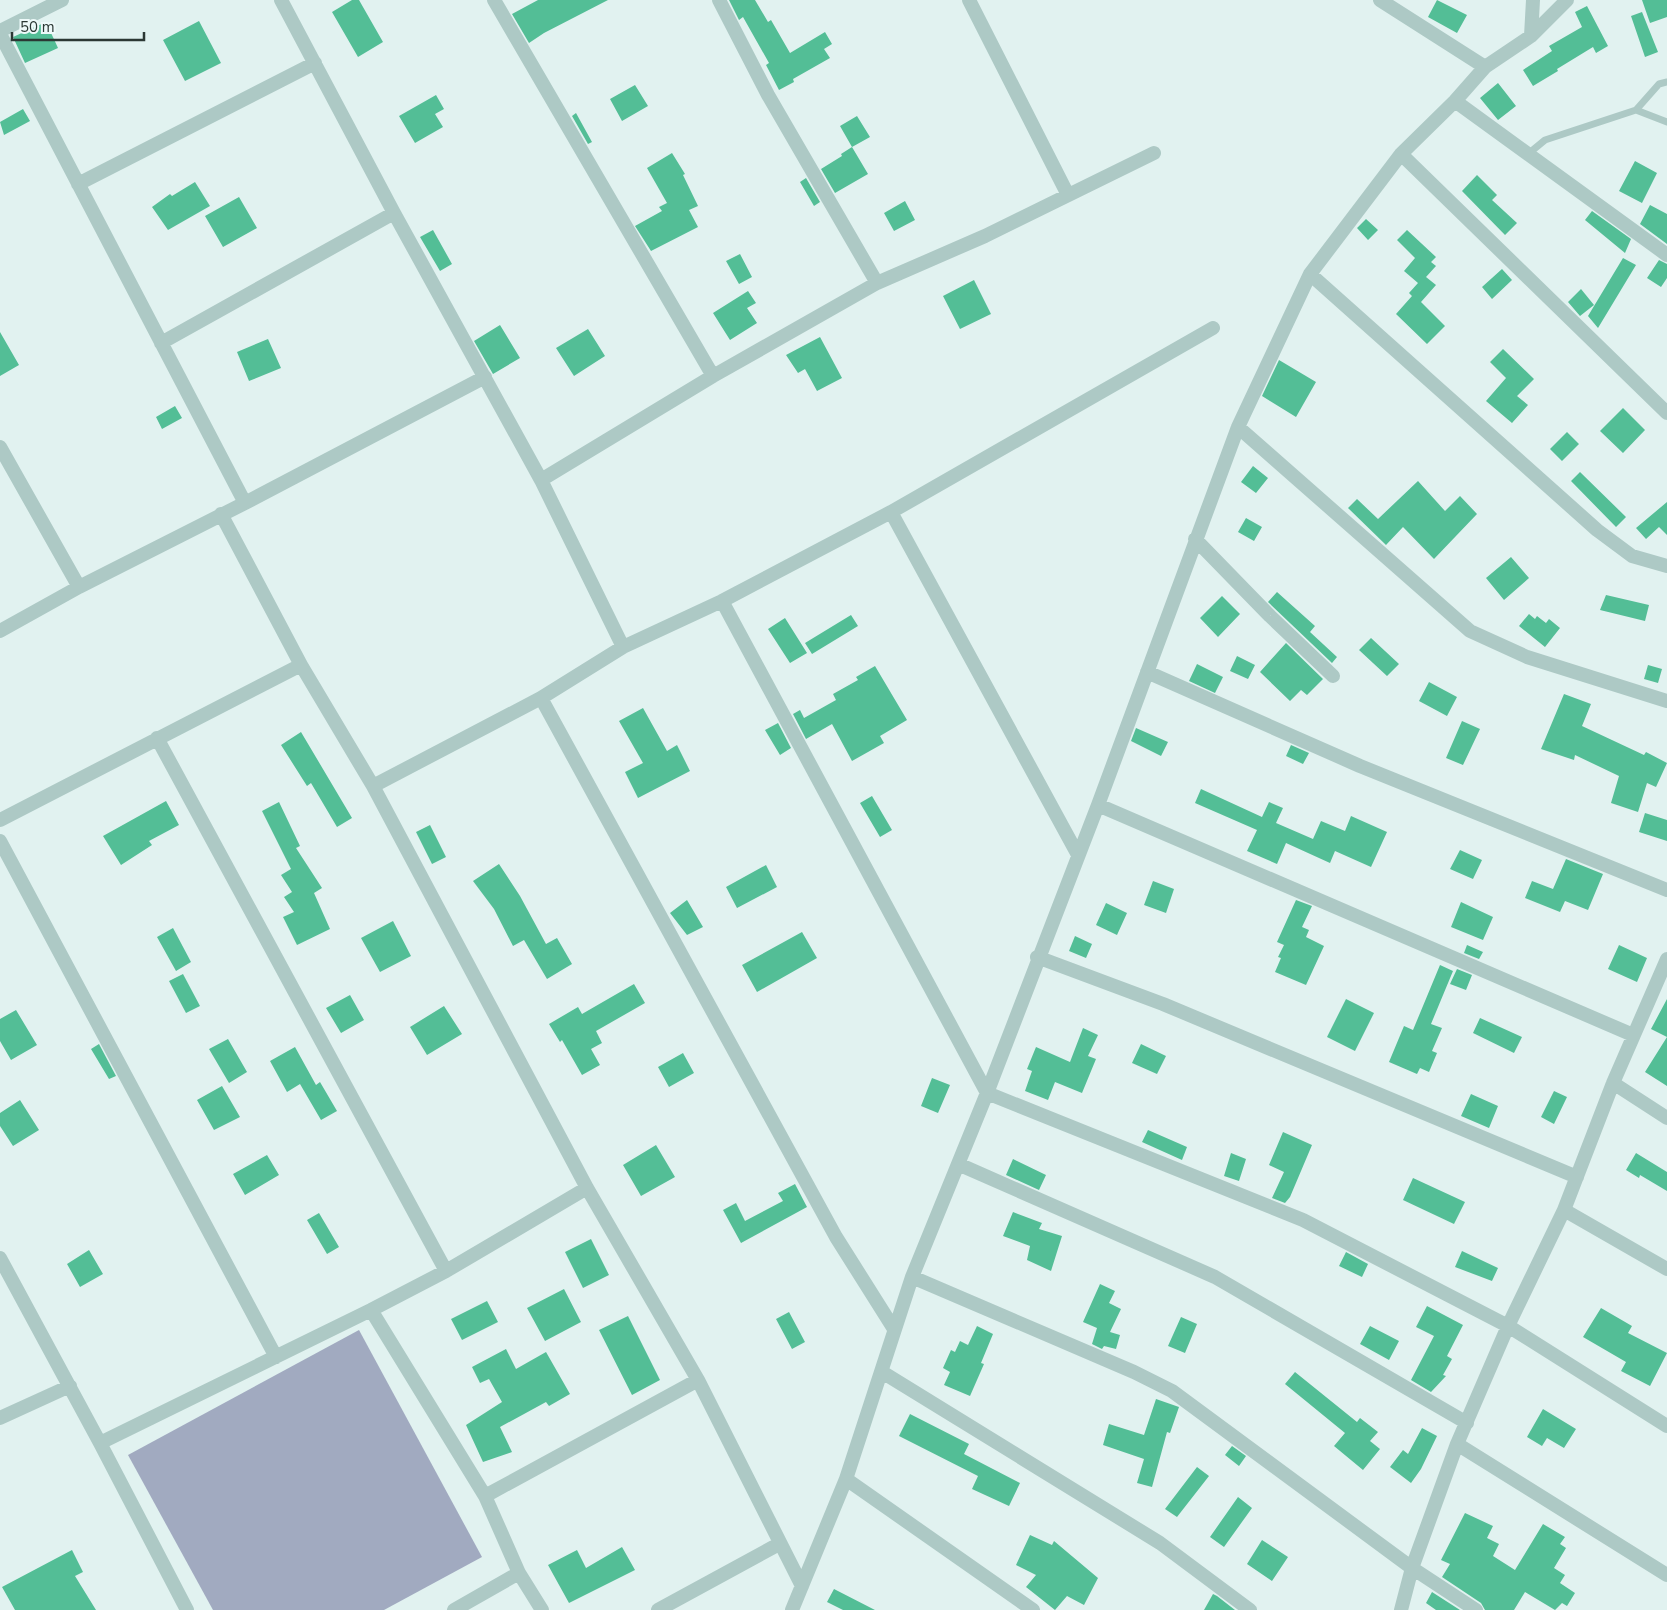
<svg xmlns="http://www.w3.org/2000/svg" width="1667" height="1610" font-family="'Nunito Sans',sans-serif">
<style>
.green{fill:#a1aac0}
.building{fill:#53be96}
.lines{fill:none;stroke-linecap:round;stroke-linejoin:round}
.service{stroke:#adc9c5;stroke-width:7}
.minor{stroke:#adc9c5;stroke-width:14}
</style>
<rect width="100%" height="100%" fill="#e1f2f0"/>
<!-- green -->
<path class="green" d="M 359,1330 L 482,1557 L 384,1610 L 213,1610 L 128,1455 Z"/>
<!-- building -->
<path class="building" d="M 352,0 L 359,0 L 383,42 L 358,57 L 332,12 Z
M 538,0 L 608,0 L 544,33 L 529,43 L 512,14 Z
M 729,0 L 755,0 L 768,22 L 771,20 L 790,53 L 825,32 L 832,44 L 824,49 L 830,58 L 793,79 L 794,82 L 779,90 L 766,65 L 769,63 L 743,17 L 739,20 Z
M 1437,0 L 1467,15 L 1457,33 L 1428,17 Z
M 1642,0 L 1667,0 L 1667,17 L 1650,23 Z
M 1587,6 L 1608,46 L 1596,53 L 1593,47 L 1557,69 L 1558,71 L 1533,86 L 1523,70 L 1552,51 L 1549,46 L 1582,27 L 1575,12 Z
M 1642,12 L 1658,52 L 1645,57 L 1631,16 Z
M 199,21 L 221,63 L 185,81 L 163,40 Z
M 46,22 L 58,48 L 25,63 L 13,37 Z
M 1498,83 L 1516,106 L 1498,120 L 1480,98 Z
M 635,85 L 648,106 L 622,121 L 610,99 Z
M 436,95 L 444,109 L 435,114 L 443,127 L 415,143 L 399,116 Z
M 23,109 L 30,121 L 4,135 L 0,122 Z
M 576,113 L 592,142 L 588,144 L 572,116 Z
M 857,116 L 870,137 L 852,147 L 840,126 Z
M 852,147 L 868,174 L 835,193 L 821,169 L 842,156 L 841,154 Z
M 672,153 L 685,174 L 683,175 L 698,206 L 689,210 L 698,227 L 651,251 L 635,226 L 662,211 L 659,207 L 667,203 L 647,168 Z
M 1635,161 L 1657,173 L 1642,203 L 1619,191 Z
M 1477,175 L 1497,195 L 1492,200 L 1517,223 L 1505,235 L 1462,191 Z
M 806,178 L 820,202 L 814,206 L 800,182 Z
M 195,182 L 210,206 L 168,230 L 152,207 L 170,194 L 172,196 Z
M 239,197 L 257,228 L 223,247 L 205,216 Z
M 905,201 L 915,220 L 894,231 L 884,213 Z
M 1650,205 L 1667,214 L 1667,244 L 1640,224 Z
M 1592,211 L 1631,239 L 1625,253 L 1585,220 Z
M 1366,219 L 1378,230 L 1368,240 L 1357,228 Z
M 433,230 L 452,264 L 440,271 L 420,237 Z
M 1407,230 L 1436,257 L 1431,262 L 1436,266 L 1426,277 L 1436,285 L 1421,302 L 1445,326 L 1427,344 L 1396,314 L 1412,296 L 1409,293 L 1418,283 L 1404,271 L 1415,258 L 1397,240 Z
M 740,254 L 752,277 L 739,284 L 726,261 Z
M 1623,258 L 1636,265 L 1598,328 L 1588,316 Z
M 1659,260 L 1667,264 L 1667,278 L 1661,287 L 1647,278 Z
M 1502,269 L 1512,280 L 1492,299 L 1482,287 Z
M 974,280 L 991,314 L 960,329 L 943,296 Z
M 1581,289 L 1594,305 L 1580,316 L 1568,302 Z
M 748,291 L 756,303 L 747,308 L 757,323 L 730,340 L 713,313 Z
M 500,325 L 520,358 L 493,374 L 474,341 Z
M 588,329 L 605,356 L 574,376 L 556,348 Z
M 0,332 L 19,365 L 0,376 Z
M 820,337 L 842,378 L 817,391 L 805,369 L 798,373 L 786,355 Z
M 268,339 L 281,368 L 249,381 L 237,352 Z
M 1503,349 L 1534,379 L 1517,396 L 1528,405 L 1512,423 L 1486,401 L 1506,378 L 1490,362 Z
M 1279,360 L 1316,382 L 1296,417 L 1262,396 Z
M 175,406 L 182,418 L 162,429 L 156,417 Z
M 1623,408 L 1645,430 L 1623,453 L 1600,431 Z
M 1567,432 L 1579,444 L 1562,461 L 1550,449 Z
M 1253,466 L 1268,478 L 1256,493 L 1241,482 Z
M 1580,472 L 1626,517 L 1616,527 L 1571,481 Z
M 1418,481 L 1445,511 L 1460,496 L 1477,514 L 1434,559 L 1403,527 L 1386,545 L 1348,508 L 1357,499 L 1378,519 Z
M 1667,502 L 1667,535 L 1659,527 L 1646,539 L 1636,528 Z
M 1246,518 L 1262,527 L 1254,541 L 1238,532 Z
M 1511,557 L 1529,578 L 1504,600 L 1486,578 Z
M 1277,592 L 1315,626 L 1310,632 L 1337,657 L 1332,663 L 1268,602 Z
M 1606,595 L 1649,605 L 1645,621 L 1600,610 Z
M 1222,596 L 1240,614 L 1218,637 L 1200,618 Z
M 1529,614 L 1535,619 L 1537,616 L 1546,623 L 1549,619 L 1560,628 L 1545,647 L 1519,626 Z
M 851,615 L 858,626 L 812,654 L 805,643 Z
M 785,618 L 807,653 L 790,663 L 768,629 Z
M 1371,638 L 1399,664 L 1387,676 L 1359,650 Z
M 1286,643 L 1323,679 L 1307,695 L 1301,690 L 1290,701 L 1260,672 Z
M 1237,656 L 1255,665 L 1248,679 L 1230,671 Z
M 1197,664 L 1223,677 L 1215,693 L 1189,681 Z
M 1648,665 L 1662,669 L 1658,683 L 1644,679 Z
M 875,666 L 907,720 L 880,736 L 884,743 L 852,761 L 832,724 L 806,739 L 793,714 L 800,710 L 804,718 L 836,700 L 833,694 L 858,680 L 856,677 Z
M 1429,682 L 1457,697 L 1447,716 L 1419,701 Z
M 1564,694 L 1591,704 L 1582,726 L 1644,755 L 1646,752 L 1667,763 L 1656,787 L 1647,783 L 1638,812 L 1611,803 L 1619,776 L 1575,755 L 1574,760 L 1541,749 Z
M 643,708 L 667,751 L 677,745 L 690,771 L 638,798 L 625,772 L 643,763 L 619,721 Z
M 1462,721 L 1480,729 L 1463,765 L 1446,758 Z
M 778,723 L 791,748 L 780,755 L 765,730 Z
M 1136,728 L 1168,742 L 1161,756 L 1131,741 Z
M 301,732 L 352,818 L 337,827 L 311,783 L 307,786 L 281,745 Z
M 1291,745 L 1309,753 L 1303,764 L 1286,756 Z
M 1201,789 L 1262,817 L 1269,802 L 1283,808 L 1276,823 L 1313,839 L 1321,821 L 1345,831 L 1351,816 L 1387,832 L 1371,867 L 1335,851 L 1330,863 L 1286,843 L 1277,864 L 1247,851 L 1257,830 L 1195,803 Z
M 872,796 L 892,830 L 880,837 L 860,803 Z
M 166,801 L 179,825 L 149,841 L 152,845 L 121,865 L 103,836 Z
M 279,802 L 300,846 L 296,848 L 322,888 L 314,893 L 330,929 L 297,945 L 283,917 L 294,912 L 284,897 L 292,892 L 281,875 L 291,869 L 262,811 Z
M 1645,813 L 1667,820 L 1667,841 L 1639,832 Z
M 430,825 L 446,857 L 432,864 L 416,832 Z
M 1460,850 L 1482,860 L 1473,879 L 1450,869 Z
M 1566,859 L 1603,874 L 1588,910 L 1565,901 L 1560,912 L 1525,898 L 1532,881 L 1553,889 Z
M 499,864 L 520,896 L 546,944 L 557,938 L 572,964 L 547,979 L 524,940 L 513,946 L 494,909 L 473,881 Z
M 766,865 L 777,887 L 737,908 L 726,887 Z
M 1153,881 L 1174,889 L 1166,913 L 1144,905 Z
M 687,900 L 703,927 L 687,935 L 670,913 Z
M 1296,900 L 1312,906 L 1302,927 L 1309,930 L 1306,937 L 1324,946 L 1306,985 L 1275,972 L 1281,958 L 1278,957 L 1284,945 L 1277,942 Z
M 1461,902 L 1493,917 L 1483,940 L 1451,927 Z
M 1106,903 L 1127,913 L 1117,935 L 1096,925 Z
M 393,921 L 411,956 L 380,972 L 361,938 Z
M 173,928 L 191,962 L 176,971 L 157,937 Z
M 802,932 L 817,958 L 757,992 L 742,965 Z
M 1075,936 L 1092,944 L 1086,958 L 1069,951 Z
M 1467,945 L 1483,952 L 1479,959 L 1464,953 Z
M 1619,945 L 1647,958 L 1637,982 L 1608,969 Z
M 1440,965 L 1453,971 L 1431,1024 L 1442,1028 L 1432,1051 L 1437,1053 L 1429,1072 L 1420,1068 L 1417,1074 L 1389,1062 L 1404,1026 L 1413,1030 Z
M 1457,969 L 1472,975 L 1466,990 L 1450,984 Z
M 183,974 L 200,1006 L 186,1013 L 169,981 Z
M 634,984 L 645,1003 L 596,1031 L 602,1043 L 591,1049 L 600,1065 L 582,1075 L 562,1040 L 560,1042 L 549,1024 L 578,1007 L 582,1014 Z
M 350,995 L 364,1020 L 341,1033 L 326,1008 Z
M 1346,999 L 1374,1013 L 1355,1051 L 1327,1037 Z
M 1667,999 L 1667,1086 L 1645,1072 L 1667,1037 L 1651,1029 Z
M 444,1006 L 462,1034 L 427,1055 L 410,1027 Z
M 16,1010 L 37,1045 L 11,1060 L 0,1041 L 0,1019 Z
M 1480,1018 L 1522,1037 L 1514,1053 L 1473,1033 Z
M 1083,1028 L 1098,1035 L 1088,1056 L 1096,1059 L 1082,1093 L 1055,1082 L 1048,1100 L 1025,1091 L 1032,1071 L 1027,1069 L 1036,1047 L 1070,1062 Z
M 228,1039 L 247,1072 L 229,1083 L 209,1049 Z
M 99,1044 L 116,1076 L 109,1079 L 91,1049 Z
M 1141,1044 L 1166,1056 L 1157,1074 L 1132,1063 Z
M 295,1047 L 316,1085 L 320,1082 L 337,1111 L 321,1120 L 300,1084 L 287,1092 L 270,1061 Z
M 683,1053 L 694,1073 L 669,1087 L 658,1067 Z
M 932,1078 L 950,1085 L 938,1113 L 921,1106 Z
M 222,1086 L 240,1117 L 214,1130 L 197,1100 Z
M 1554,1091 L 1567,1097 L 1554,1124 L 1541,1117 Z
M 1471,1094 L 1498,1106 L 1489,1128 L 1461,1116 Z
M 20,1100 L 39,1130 L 13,1146 L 0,1126 L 0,1113 Z
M 1148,1130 L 1187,1147 L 1182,1160 L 1142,1142 Z
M 1283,1132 L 1312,1145 L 1290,1197 L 1285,1203 L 1272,1198 L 1284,1172 L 1269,1165 Z
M 656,1145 L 675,1177 L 641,1196 L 623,1165 Z
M 1231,1153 L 1246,1159 L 1239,1181 L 1224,1176 Z
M 1636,1153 L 1667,1172 L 1667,1191 L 1640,1175 L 1639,1178 L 1626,1170 Z
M 267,1155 L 279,1175 L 245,1195 L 233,1174 Z
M 1013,1159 L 1046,1175 L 1039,1190 L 1006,1175 Z
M 1413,1178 L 1465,1202 L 1454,1224 L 1403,1200 Z
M 795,1184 L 807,1207 L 741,1243 L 723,1210 L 736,1203 L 745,1221 L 783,1201 L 778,1193 Z
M 1013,1212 L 1042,1223 L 1039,1229 L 1062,1236 L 1051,1271 L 1027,1260 L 1030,1246 L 1003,1236 Z
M 319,1213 L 339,1247 L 327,1254 L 307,1220 Z
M 591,1239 L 609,1275 L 583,1288 L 565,1252 Z
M 89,1250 L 103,1274 L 80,1287 L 67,1264 Z
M 1462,1251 L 1498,1268 L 1492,1281 L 1455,1267 Z
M 1346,1252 L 1368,1264 L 1362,1277 L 1339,1266 Z
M 1100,1284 L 1115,1291 L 1109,1303 L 1121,1309 L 1110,1332 L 1120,1335 L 1116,1349 L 1104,1346 L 1102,1349 L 1092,1344 L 1097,1328 L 1083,1322 Z
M 564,1289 L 581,1322 L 545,1341 L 527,1308 Z
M 487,1301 L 498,1322 L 462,1340 L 451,1319 Z
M 1427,1306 L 1463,1325 L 1447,1356 L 1452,1359 L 1443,1375 L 1446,1376 L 1431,1392 L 1411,1380 L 1434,1336 L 1416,1327 Z
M 1601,1308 L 1632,1326 L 1628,1333 L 1667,1353 L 1650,1386 L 1621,1371 L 1626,1362 L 1583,1337 Z
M 789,1312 L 805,1342 L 792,1349 L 776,1319 Z
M 628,1316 L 660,1380 L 632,1395 L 599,1330 Z
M 1181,1317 L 1197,1324 L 1185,1353 L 1168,1346 Z
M 977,1326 L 993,1334 L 981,1363 L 984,1364 L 970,1396 L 944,1385 L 950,1372 L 943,1368 L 951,1350 L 955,1352 L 960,1341 L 968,1345 Z
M 1370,1326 L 1399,1341 L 1389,1360 L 1360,1344 Z
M 506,1349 L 516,1369 L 546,1352 L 570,1394 L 549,1406 L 546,1402 L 500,1427 L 512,1452 L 483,1462 L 466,1425 L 502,1402 L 489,1379 L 480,1383 L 472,1367 Z
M 1295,1372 L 1357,1422 L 1360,1418 L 1378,1432 L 1370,1441 L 1380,1449 L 1363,1470 L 1334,1446 L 1345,1433 L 1285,1384 Z
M 1156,1399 L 1179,1407 L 1170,1433 L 1167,1432 L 1152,1487 L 1137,1483 L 1144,1459 L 1103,1445 L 1109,1424 L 1144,1435 Z
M 1543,1409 L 1576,1429 L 1564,1448 L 1547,1438 L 1542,1446 L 1527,1437 Z
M 910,1414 L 969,1444 L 964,1454 L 1020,1483 L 1009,1506 L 972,1489 L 978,1476 L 899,1436 Z
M 1422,1428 L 1437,1436 L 1421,1469 L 1411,1483 L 1390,1467 L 1403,1450 L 1408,1454 Z
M 1232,1446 L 1246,1456 L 1239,1466 L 1225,1455 Z
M 1197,1467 L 1209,1476 L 1177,1517 L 1165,1509 Z
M 1238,1497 L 1252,1508 L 1224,1547 L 1210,1537 Z
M 1465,1513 L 1493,1526 L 1487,1538 L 1499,1544 L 1493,1556 L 1515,1570 L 1543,1524 L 1565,1537 L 1560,1544 L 1566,1548 L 1554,1568 L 1565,1575 L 1560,1583 L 1575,1593 L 1567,1606 L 1562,1603 L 1555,1610 L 1525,1592 L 1514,1610 L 1485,1610 L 1481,1603 L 1442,1577 L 1450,1564 L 1441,1560 Z
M 1030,1535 L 1052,1545 L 1054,1541 L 1098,1578 L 1084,1605 L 1067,1596 L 1055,1610 L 1026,1587 L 1036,1575 L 1016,1565 Z
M 1262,1540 L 1288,1557 L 1272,1581 L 1247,1564 Z
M 622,1547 L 635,1570 L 569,1603 L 548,1565 L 577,1550 L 586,1568 Z
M 72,1550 L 83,1572 L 75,1576 L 96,1610 L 15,1610 L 2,1587 Z
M 834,1589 L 875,1610 L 843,1610 L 827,1602 Z
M 1432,1592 L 1460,1610 L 1436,1610 L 1426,1603 Z
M 1213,1594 L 1217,1596 L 1235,1610 L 1204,1610 Z"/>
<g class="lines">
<!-- service -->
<path class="service" d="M 1636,110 L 1667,122
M 1528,154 L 1545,140 L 1636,110 L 1659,84 L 1667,82"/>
<!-- minor -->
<path class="minor" d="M 281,0 L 394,213 L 541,480 L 623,647
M 494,0 L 713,376
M 719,0 L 768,95 L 877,283
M 969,0 L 1068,195
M 1380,0 L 1485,67
M 0,31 L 62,0
M 0,34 L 245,503
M 1531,36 L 1533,0
M 1455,101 L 1667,255
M 1401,154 L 1667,413
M 78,184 L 315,63
M 1310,274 L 1597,530 L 1632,556 L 1667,566
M 161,343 L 394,213
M 1238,427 L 1470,631 L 1527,657 L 1667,701
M 0,447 L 79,587
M 541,480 L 713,376 L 877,283 L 985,236 L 1154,153
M 891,512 L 1078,855
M 221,514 L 301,665
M 1195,539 L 1270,616 L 1333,676
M 722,601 L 987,1093 L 1303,1220 L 1508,1326 L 1667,1426
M 0,631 L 79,587 L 245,503 L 485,377
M 1147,672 L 1360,766 L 1667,890
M 541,698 L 836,1237 L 894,1329
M 157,738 L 446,1271
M 373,786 L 541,698 L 623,647 L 722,601 L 891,512 L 1213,328
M 1098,805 L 1633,1035
M 0,820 L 301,665 L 373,786 L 587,1188 L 698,1380 L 802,1586
M 0,841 L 276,1357
M 1037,957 L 1163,1004 L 1577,1177
M 1613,1083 L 1667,1118
M 958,1164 L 1215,1277 L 1467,1423
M 1564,1210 L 1667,1269
M 0,1258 L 100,1443 L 187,1610
M 912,1277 L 1134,1372 L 1172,1391 L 1412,1568 L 1476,1610
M 371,1310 L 485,1496 L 519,1573 L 542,1610
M 882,1372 L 1160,1543 L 1250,1610
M 0,1418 L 70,1386
M 100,1443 L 371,1310 L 446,1271 L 587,1188
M 1457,1444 L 1667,1575
M 846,1479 L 1033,1610
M 485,1496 L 698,1380
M 454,1610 L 519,1573
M 658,1610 L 779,1544
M 792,1610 L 846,1479 L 912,1277 L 987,1093 L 1098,805 L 1238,427 L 1310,274 L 1401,154 L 1455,101 L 1485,67 L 1531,36 L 1567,0
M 1401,1610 L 1412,1568 L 1457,1444 L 1508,1326 L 1564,1210 L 1613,1083 L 1667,959"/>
</g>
<!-- scale -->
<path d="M12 32v8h132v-8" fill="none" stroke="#2b3834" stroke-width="2.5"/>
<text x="20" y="32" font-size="15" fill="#2b3834" stroke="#edf9f9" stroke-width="4" paint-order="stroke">50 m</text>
</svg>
